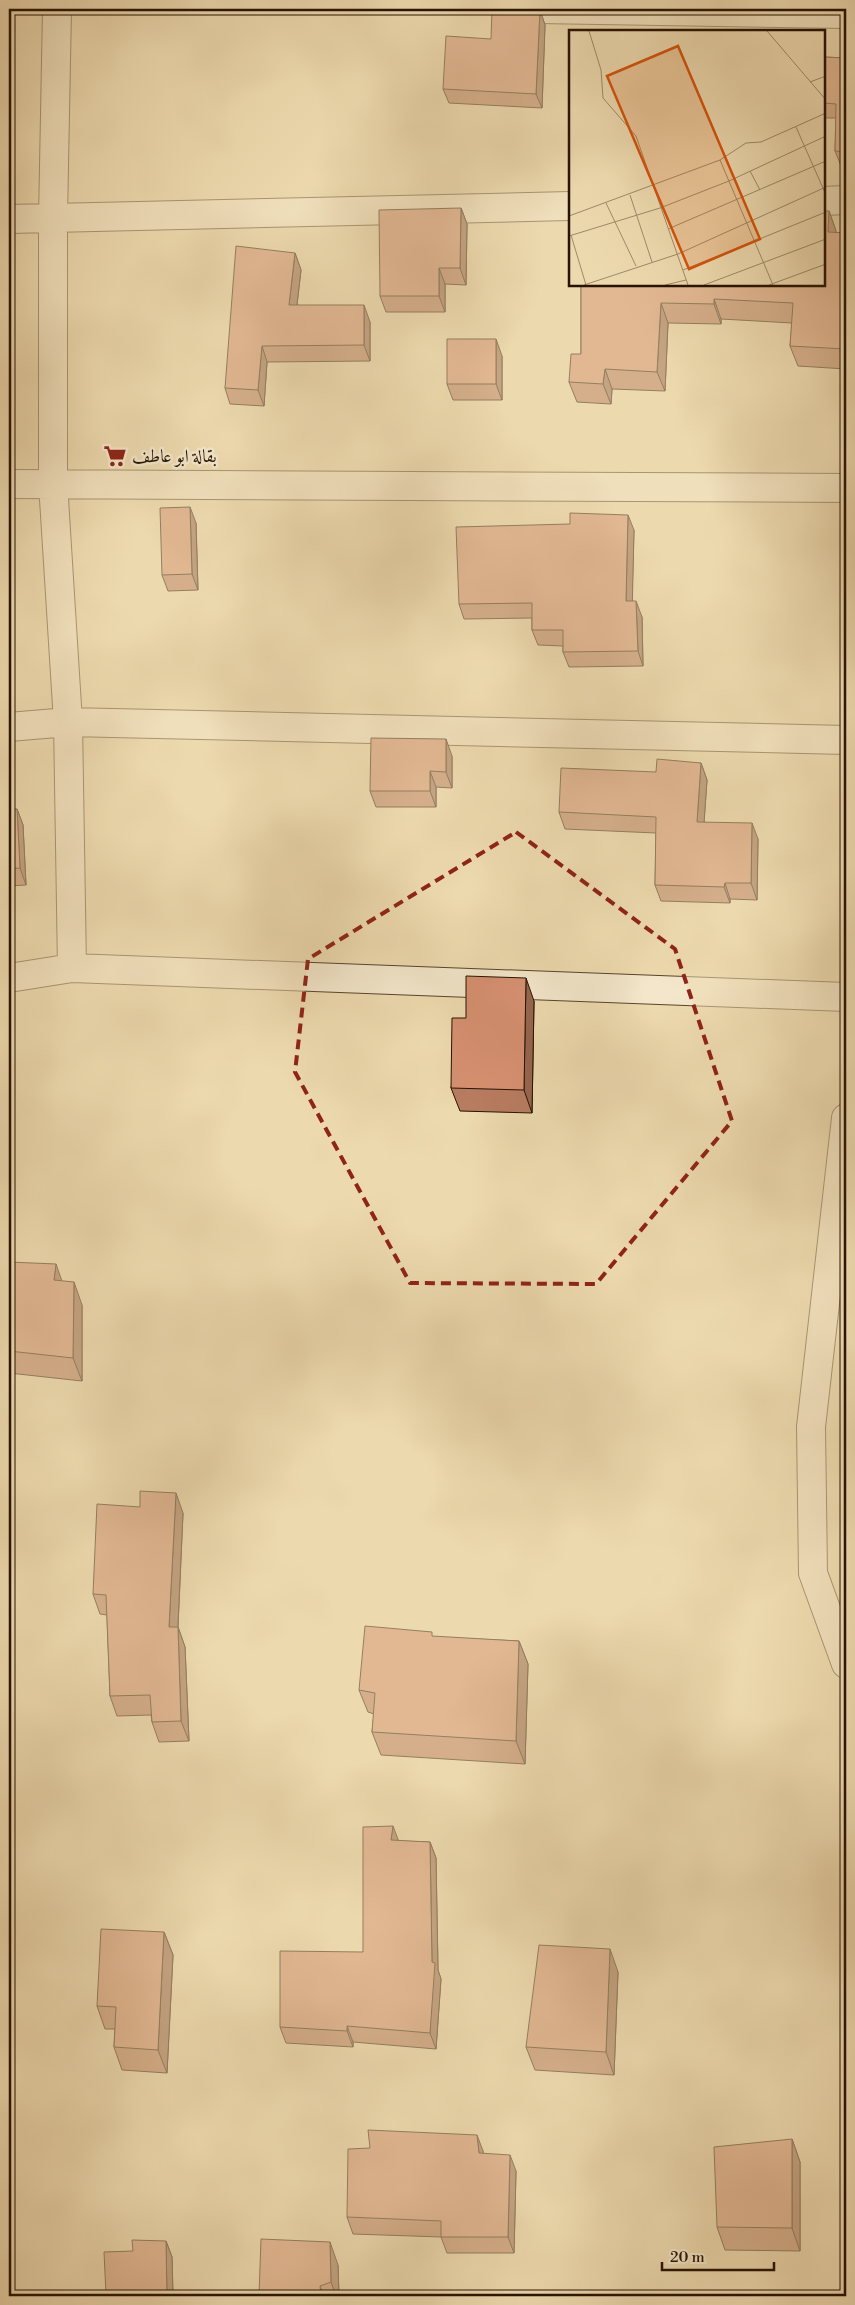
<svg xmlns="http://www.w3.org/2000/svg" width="855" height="2305" font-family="'Libre Bodoni',Amiri,serif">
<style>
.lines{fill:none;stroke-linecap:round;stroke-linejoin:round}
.minor-casing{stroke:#58442c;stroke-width:30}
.minor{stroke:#f3e6ca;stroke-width:28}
.wall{fill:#b87c61;stroke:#261300}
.shaded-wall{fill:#96654f;stroke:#261300}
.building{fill:#d69071;stroke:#261300}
.marked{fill:none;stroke:#8f2418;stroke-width:4;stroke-dasharray:10 6;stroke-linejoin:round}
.labels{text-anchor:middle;stroke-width:5;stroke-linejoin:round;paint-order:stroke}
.poi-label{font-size:18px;fill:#261300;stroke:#f3e6ca;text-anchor:start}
.inset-road{fill:none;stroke:#9d8a68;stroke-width:1}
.view{fill:#d5520b;fill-opacity:0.15;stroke:#d5520b;stroke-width:2.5}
.inset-edge{fill:none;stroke:#261300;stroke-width:2.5}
</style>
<rect width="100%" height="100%" fill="#edd9ae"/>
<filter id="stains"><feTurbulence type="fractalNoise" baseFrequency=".004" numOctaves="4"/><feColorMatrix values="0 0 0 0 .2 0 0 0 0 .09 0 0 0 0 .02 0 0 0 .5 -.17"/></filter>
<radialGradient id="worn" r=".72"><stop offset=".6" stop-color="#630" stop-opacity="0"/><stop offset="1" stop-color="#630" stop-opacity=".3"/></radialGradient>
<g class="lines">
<defs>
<path id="minor" d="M 57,9 L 53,218 L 53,483 L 68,722 L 72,968
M 539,9 L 846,14
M 824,201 L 846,200
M 9,219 L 570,206
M 9,484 L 846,488
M 9,727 L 68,722 L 846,740
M 9,978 L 72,968 L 846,997
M 846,1118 L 811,1427 L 813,1573 L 846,1664"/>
</defs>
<!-- minor casing -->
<use href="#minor" class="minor-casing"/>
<!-- minor -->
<use href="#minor" class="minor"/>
</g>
<!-- wall -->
<path class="wall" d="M 540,10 L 545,25 L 542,108 L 449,103 L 443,89 L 491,39 Z
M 824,57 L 846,58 L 846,166 L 841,166 L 835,151 L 836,118 L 824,118 Z
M 461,208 L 467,224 L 466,285 L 445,284 L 445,312 L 386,312 L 380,296 Z
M 829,211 L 836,231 L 836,233 L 846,233 L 846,369 L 798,366 L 790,346 L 792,323 L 721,319 L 721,324 L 668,323 L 665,391 L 612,389 L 611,404 L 577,402 L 569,382 L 581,354 L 581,285 Z
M 295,253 L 301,270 L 297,305 L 370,322 L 370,361 L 267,362 L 264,406 L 230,404 L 225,388 Z
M 502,356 L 502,400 L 453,400 L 447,384 Z
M 196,523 L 198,590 L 168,591 L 162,575 Z
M 634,530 L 632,601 L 642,617 L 643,666 L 569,667 L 563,652 L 563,646 L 538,645 L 532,630 L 532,618 L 464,619 L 459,604 Z
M 452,756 L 452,788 L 436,787 L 436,807 L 376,807 L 370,791 Z
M 701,763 L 707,780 L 704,822 L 758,839 L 757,900 L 730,899 L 730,903 L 661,901 L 655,885 L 656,833 L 565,829 L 559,812 L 656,772 Z
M 17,809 L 23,825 L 26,885 L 9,886 L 9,810 Z
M 534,1001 L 532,1113 L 460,1111 L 451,1088 L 466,1018 Z
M 9,1262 L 62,1281 L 82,1305 L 82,1381 L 9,1373 Z
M 183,1513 L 178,1627 L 185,1647 L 189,1741 L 159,1742 L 152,1722 L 151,1715 L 117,1716 L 110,1696 L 107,1615 L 100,1614 L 93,1594 Z
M 434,1637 L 519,1641 L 528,1664 L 525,1764 L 381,1755 L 372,1732 L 374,1714 L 368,1712 L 359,1690 Z
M 398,1841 L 430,1842 L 436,1858 L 438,1970 L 441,1979 L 436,2049 L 353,2042 L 353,2047 L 286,2043 L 280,2027 L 363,1952 Z
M 164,1932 L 173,1955 L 167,2073 L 122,2070 L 114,2047 L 115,2029 L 105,2029 L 97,2006 Z
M 618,1972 L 614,2075 L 535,2070 L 526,2047 Z
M 792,2139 L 800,2162 L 800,2251 L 725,2250 L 717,2227 Z
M 483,2151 L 483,2153 L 516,2171 L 514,2253 L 447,2253 L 441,2237 L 353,2234 L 347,2217 Z
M 166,2241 L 172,2257 L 173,2296 L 107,2296 L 106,2294 Z
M 338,2265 L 339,2296 L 259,2296 Z"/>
<!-- shaded-wall -->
<path class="shaded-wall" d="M 540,10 L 545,25 L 542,108 L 536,94 Z
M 461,208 L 467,224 L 466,285 L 460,268 Z
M 829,211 L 836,231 L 835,252 L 828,232 Z
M 295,253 L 301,270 L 295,321 L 289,305 Z
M 439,268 L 445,284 L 445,312 L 439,296 Z
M 714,299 L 721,319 L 721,324 L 714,304 Z
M 661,303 L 668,323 L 665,391 L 657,372 Z
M 364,305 L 370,322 L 370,361 L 364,345 Z
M 496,339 L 502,356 L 502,400 L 496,384 Z
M 262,346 L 267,362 L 264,406 L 258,390 Z
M 605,369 L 612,389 L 611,404 L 603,384 Z
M 190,507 L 196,523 L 198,590 L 192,574 Z
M 628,515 L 634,530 L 632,617 L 626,601 Z
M 636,601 L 642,617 L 643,666 L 638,651 Z
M 446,739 L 452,756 L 452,788 L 446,772 Z
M 701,763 L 707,780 L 703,838 L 697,822 Z
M 430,771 L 436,787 L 436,807 L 430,791 Z
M 17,809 L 23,825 L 26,885 L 20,868 Z
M 752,823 L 758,839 L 757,900 L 751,883 Z
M 725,883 L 730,899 L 730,903 L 724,887 Z
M 526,978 L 534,1001 L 532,1113 L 524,1090 Z
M 56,1264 L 64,1287 L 54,1280 Z
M 74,1282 L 82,1305 L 82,1381 L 73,1358 Z
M 176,1493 L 183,1513 L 177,1647 L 169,1627 Z
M 178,1627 L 185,1647 L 189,1741 L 181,1721 Z
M 519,1641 L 528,1664 L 525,1764 L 516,1741 Z
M 393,1826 L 399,1842 L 391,1840 Z
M 430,1842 L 436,1858 L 438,1970 L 441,1979 L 436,2049 L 430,2033 L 432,1962 Z
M 164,1932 L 173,1955 L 167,2073 L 158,2050 Z
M 610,1949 L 618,1972 L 614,2075 L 606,2052 Z
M 347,2026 L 353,2042 L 353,2047 L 347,2031 Z
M 477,2135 L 483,2151 L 485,2169 L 479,2153 Z
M 792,2139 L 800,2162 L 800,2251 L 792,2228 Z
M 510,2155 L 516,2171 L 514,2253 L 508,2237 Z
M 166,2241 L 172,2257 L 173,2296 L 167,2296 Z
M 330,2242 L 338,2265 L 339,2296 L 336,2296 L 331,2282 Z
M 320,2286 L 324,2296 L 321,2296 Z"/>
<!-- building -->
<path class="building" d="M 492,9 L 515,9 L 540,10 L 536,94 L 443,89 L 446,36 L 491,39 Z
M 824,57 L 846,58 L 846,152 L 835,151 L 836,104 L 824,103 Z
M 461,208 L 460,268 L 439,268 L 439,296 L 380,296 L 379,210 Z
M 824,211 L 829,211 L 828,232 L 846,233 L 846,349 L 790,346 L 793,303 L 714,299 L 714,304 L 661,303 L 657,372 L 605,369 L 603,384 L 569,382 L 571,354 L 581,354 L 581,285 L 824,285 Z
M 236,246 L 295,253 L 289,305 L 364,305 L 364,345 L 262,346 L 258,390 L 225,388 Z
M 447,339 L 496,339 L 496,384 L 447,384 Z
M 190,507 L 192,574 L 162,575 L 160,508 Z
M 570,513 L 628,515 L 626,601 L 636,601 L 638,651 L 563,652 L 563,630 L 532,630 L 532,603 L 459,604 L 456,527 L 570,524 Z
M 371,738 L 446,739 L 446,772 L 430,771 L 430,791 L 370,791 Z
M 657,759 L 701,763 L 697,822 L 752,823 L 751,883 L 725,883 L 724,887 L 655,885 L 656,817 L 559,812 L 561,768 L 656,772 Z
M 17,809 L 20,868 L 9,869 L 9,810 Z
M 466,976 L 526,978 L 524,1090 L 451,1088 L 452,1018 L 466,1018 Z
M 9,1262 L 56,1264 L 54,1280 L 74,1282 L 73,1358 L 9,1351 Z
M 140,1491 L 176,1493 L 169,1627 L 178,1627 L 181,1721 L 152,1722 L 150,1695 L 110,1696 L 106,1595 L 93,1594 L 97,1504 L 140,1507 Z
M 365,1626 L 432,1632 L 432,1636 L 519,1641 L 516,1741 L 372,1732 L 375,1693 L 359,1690 Z
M 393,1826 L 391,1840 L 430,1842 L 432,1962 L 435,1963 L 430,2033 L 347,2026 L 347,2031 L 280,2027 L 280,1951 L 363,1952 L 363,1827 Z
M 101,1929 L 164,1932 L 158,2050 L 114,2047 L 116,2007 L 97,2006 Z
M 539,1945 L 610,1949 L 606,2052 L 526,2047 Z
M 368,2130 L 477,2135 L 479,2153 L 510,2155 L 508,2237 L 441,2237 L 441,2221 L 347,2217 L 348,2149 L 370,2148 Z
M 792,2139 L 792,2228 L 717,2227 L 714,2147 Z
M 261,2239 L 330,2242 L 331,2282 L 320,2286 L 321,2296 L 259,2296 Z
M 132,2240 L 166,2241 L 167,2296 L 128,2296 L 128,2295 L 106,2294 L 104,2252 L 133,2251 Z"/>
<!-- marked area -->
<path d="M0 0H855V2305H0ZM 516,832 L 675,949 L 732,1121 L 596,1284 L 410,1283 L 295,1072 L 308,959 Z" fill="#edd9ae" fill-opacity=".55" fill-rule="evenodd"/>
<path class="marked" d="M 516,832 L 675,949 L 732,1121 L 596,1284 L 410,1283 L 295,1072 L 308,959 Z"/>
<!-- icons -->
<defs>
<symbol id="supermarket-bare" viewBox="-9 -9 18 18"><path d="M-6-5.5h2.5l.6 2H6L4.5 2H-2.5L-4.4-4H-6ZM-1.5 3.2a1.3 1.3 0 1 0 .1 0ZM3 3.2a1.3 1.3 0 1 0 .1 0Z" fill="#8f2418" stroke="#f3e6ca" stroke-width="2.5" paint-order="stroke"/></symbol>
</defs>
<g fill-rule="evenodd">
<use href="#supermarket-bare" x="99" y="440" width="32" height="32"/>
</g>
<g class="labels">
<!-- poi labels -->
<g class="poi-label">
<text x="132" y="462">بقالة ابو عاطف</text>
</g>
</g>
<!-- overview -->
<g transform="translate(569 30)">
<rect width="256" height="256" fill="#edd9ae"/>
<path class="inset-road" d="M 20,1 L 32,40 L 34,68 L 67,106 L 119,255M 198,1 L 257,70M 241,52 L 257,46M 227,97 L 257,165M 151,130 L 204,255M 181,141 L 191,160M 61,165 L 83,232M 37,173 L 67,236M 0,186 L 151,130 L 177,113 L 192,112 L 257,83M 99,199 L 257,131M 2,205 L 17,255M 0,206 L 91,178 L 160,151 L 257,106M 114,240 L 257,182M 15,255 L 109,224 L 257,157M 96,255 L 117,250M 135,255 L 257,209M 200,255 L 257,234"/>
<path class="view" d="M 109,16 L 191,209 L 120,239 L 38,46 Z"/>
<rect width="256" height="256" class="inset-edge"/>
</g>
<!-- margin -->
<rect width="855" height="2305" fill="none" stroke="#edd9ae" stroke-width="30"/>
<rect x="10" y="10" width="835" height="2285" fill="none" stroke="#261300" stroke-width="2.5"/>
<rect x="15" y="15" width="825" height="2275" fill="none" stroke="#261300"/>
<!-- scale -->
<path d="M662 2262v8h112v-8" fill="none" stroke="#261300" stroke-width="2.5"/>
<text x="670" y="2262" font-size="15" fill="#261300" stroke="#f3e6ca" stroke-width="4" paint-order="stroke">20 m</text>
<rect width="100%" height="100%" filter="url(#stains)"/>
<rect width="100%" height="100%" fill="url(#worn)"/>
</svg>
